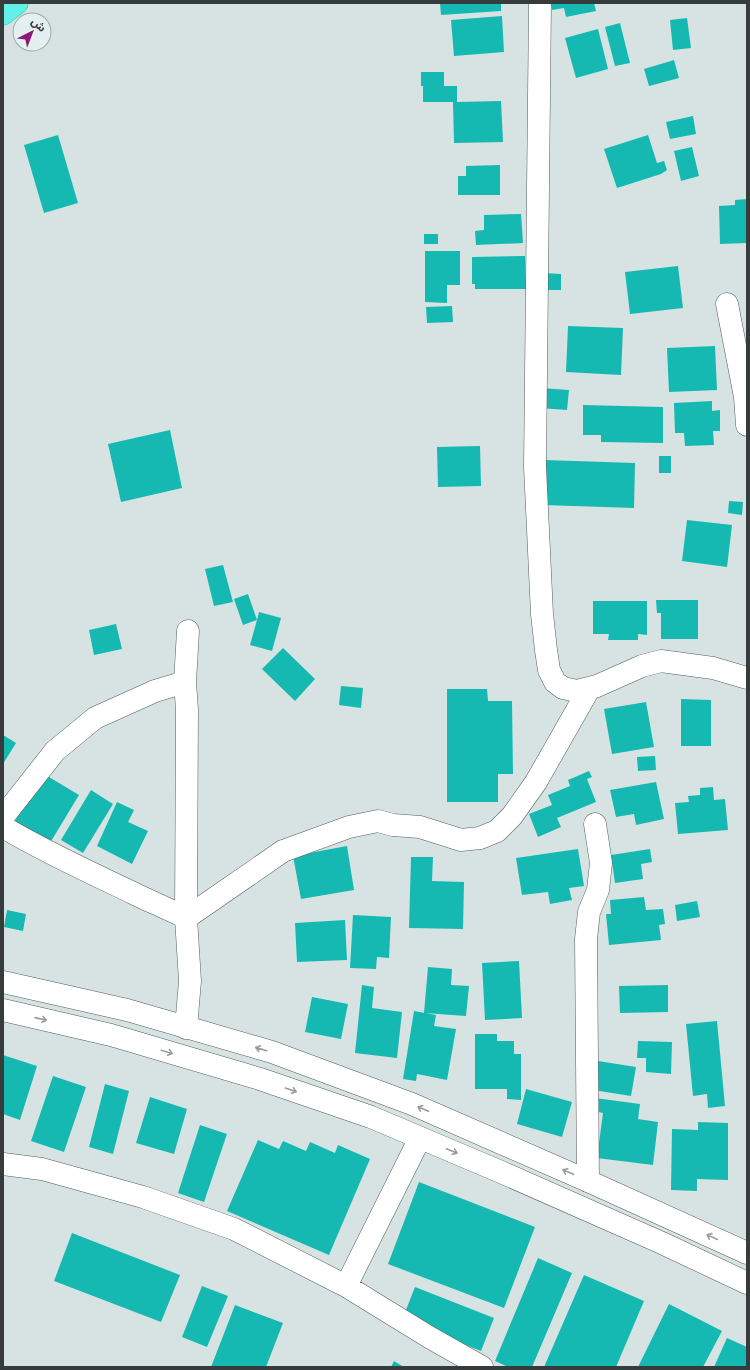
<svg xmlns="http://www.w3.org/2000/svg" width="750" height="1370" font-family="'Space Grotesk','Noto Sans Arabic',sans-serif">
<style>
.building{fill:#15b9b2}
.lines{fill:none;stroke-linecap:round;stroke-linejoin:round}
.minor-casing{stroke:#535e5d;stroke-width:23}
.secondary-casing{stroke:#535e5d;stroke-width:23}
.trunk-casing{stroke:#39aea8;stroke-width:23}
.minor{stroke:#fff;stroke-width:22}
.secondary{stroke:#fff;stroke-width:22}
.trunk{stroke:#62f0e8;stroke-width:22}
.oneway{stroke:#9a9d9d}
</style>
<rect width="100%" height="100%" fill="#d6e3e2"/>
<!-- building -->
<path class="building" d="M 440,3 L 501,3 L 501,11 L 441,15 Z
M 551,3 L 594,3 L 596,11 L 566,17 L 564,8 L 552,10 Z
M 502,16 L 504,52 L 454,56 L 451,20 Z
M 687,18 L 691,48 L 673,50 L 670,20 Z
M 620,23 L 630,63 L 615,66 L 605,27 Z
M 598,29 L 608,69 L 576,78 L 565,38 Z
M 674,60 L 679,78 L 649,86 L 644,69 Z
M 421,72 L 444,72 L 444,86 L 457,86 L 457,102 L 501,101 L 503,142 L 454,143 L 453,102 L 423,102 L 423,86 L 421,86 Z
M 693,116 L 696,134 L 670,139 L 666,122 Z
M 58,135 L 78,203 L 44,213 L 24,145 Z
M 648,135 L 657,163 L 664,161 L 667,170 L 661,174 L 617,188 L 604,149 Z
M 692,147 L 699,176 L 681,181 L 674,151 Z
M 500,165 L 500,195 L 458,195 L 458,176 L 466,176 L 466,166 Z
M 747,199 L 747,243 L 720,244 L 719,206 L 735,205 L 735,200 Z
M 521,214 L 523,243 L 476,245 L 475,231 L 484,230 L 484,215 Z
M 424,234 L 438,234 L 438,244 L 424,244 Z
M 425,251 L 460,251 L 460,285 L 447,285 L 447,303 L 425,302 Z
M 525,256 L 526,289 L 475,289 L 475,284 L 472,284 L 472,257 Z
M 678,266 L 683,308 L 630,314 L 625,272 Z
M 544,273 L 561,274 L 561,290 L 544,290 Z
M 452,306 L 453,322 L 427,323 L 426,307 Z
M 568,326 L 623,328 L 621,375 L 566,372 Z
M 715,346 L 717,390 L 669,392 L 667,348 Z
M 541,388 L 569,390 L 567,410 L 539,408 Z
M 712,401 L 712,411 L 720,410 L 720,431 L 713,431 L 714,445 L 685,446 L 684,433 L 675,433 L 674,403 Z
M 583,405 L 663,407 L 663,443 L 601,442 L 601,435 L 583,435 Z
M 170,430 L 182,488 L 121,502 L 108,444 Z
M 480,446 L 481,486 L 438,487 L 437,447 Z
M 659,456 L 671,456 L 671,473 L 659,473 Z
M 544,460 L 635,463 L 634,508 L 543,505 Z
M 729,501 L 743,502 L 742,515 L 728,513 Z
M 687,520 L 732,525 L 727,567 L 682,561 Z
M 223,565 L 233,602 L 214,606 L 205,569 Z
M 248,594 L 257,620 L 259,612 L 281,618 L 272,651 L 250,645 L 257,620 L 243,625 L 234,599 Z
M 656,600 L 698,600 L 698,639 L 661,639 L 661,613 L 657,613 Z
M 593,601 L 647,601 L 647,635 L 638,634 L 638,640 L 608,640 L 609,634 L 593,634 Z
M 116,624 L 122,649 L 94,655 L 89,630 Z
M 283,648 L 315,679 L 295,701 L 262,669 Z
M 341,686 L 363,688 L 361,708 L 339,705 Z
M 447,689 L 487,689 L 488,701 L 512,701 L 513,774 L 498,774 L 498,802 L 447,802 Z
M 681,699 L 711,700 L 711,746 L 681,746 Z
M 646,702 L 654,747 L 612,754 L 604,709 Z
M 3,735 L 16,743 L 3,764 Z
M 655,756 L 656,770 L 638,771 L 637,757 Z
M 589,771 L 592,777 L 587,779 L 596,802 L 557,818 L 561,827 L 538,837 L 529,814 L 552,805 L 548,795 L 570,786 L 568,780 Z
M 44,774 L 79,795 L 50,843 L 15,821 Z
M 656,782 L 664,819 L 636,825 L 634,814 L 616,817 L 610,790 Z
M 713,787 L 714,800 L 725,799 L 728,830 L 678,834 L 675,803 L 689,802 L 688,796 L 700,795 L 700,788 Z
M 91,790 L 113,804 L 83,853 L 61,840 Z
M 117,802 L 134,810 L 128,822 L 148,831 L 132,864 L 97,846 Z
M 347,846 L 354,890 L 301,899 L 293,856 Z
M 578,849 L 584,886 L 569,888 L 572,900 L 550,904 L 548,892 L 522,895 L 516,858 Z
M 650,849 L 652,862 L 641,864 L 643,879 L 615,883 L 611,855 Z
M 411,857 L 433,857 L 432,881 L 464,882 L 463,929 L 409,928 Z
M 644,897 L 646,910 L 663,909 L 665,924 L 659,925 L 661,940 L 609,945 L 606,914 L 611,914 L 610,900 Z
M 697,901 L 700,917 L 677,921 L 675,905 Z
M 7,910 L 26,914 L 23,931 L 4,927 Z
M 353,915 L 391,917 L 389,958 L 377,957 L 376,969 L 350,968 Z
M 345,920 L 347,960 L 297,962 L 295,923 Z
M 519,961 L 522,1018 L 485,1020 L 482,963 Z
M 428,967 L 452,969 L 451,985 L 469,986 L 466,1016 L 424,1013 Z
M 362,985 L 374,987 L 372,1008 L 402,1012 L 397,1058 L 355,1053 Z
M 668,985 L 668,1012 L 620,1013 L 619,986 Z
M 312,997 L 348,1004 L 341,1039 L 305,1032 Z
M 414,1011 L 436,1015 L 434,1026 L 456,1029 L 447,1080 L 417,1074 L 416,1081 L 403,1079 Z
M 717,1021 L 725,1106 L 708,1108 L 707,1094 L 693,1096 L 686,1024 Z
M 475,1034 L 497,1034 L 497,1041 L 514,1041 L 514,1054 L 521,1054 L 521,1100 L 507,1099 L 507,1089 L 475,1089 Z
M 638,1041 L 672,1042 L 671,1074 L 646,1072 L 646,1058 L 637,1058 Z
M 3,1055 L 37,1066 L 20,1120 L 3,1114 Z
M 598,1061 L 636,1067 L 631,1096 L 593,1090 Z
M 53,1076 L 86,1087 L 64,1152 L 31,1141 Z
M 105,1084 L 129,1091 L 113,1154 L 89,1147 Z
M 526,1089 L 572,1102 L 562,1137 L 517,1124 Z
M 150,1097 L 187,1109 L 174,1154 L 136,1143 Z
M 595,1098 L 640,1104 L 638,1119 L 658,1122 L 653,1165 L 597,1158 L 603,1113 L 593,1111 Z
M 698,1122 L 728,1123 L 728,1180 L 697,1179 L 697,1191 L 671,1190 L 672,1129 L 698,1130 Z
M 200,1125 L 227,1134 L 204,1202 L 178,1193 Z
M 258,1140 L 279,1149 L 283,1141 L 306,1151 L 310,1142 L 335,1153 L 338,1145 L 370,1159 L 329,1255 L 227,1211 Z
M 419,1182 L 535,1227 L 504,1308 L 388,1264 Z
M 72,1233 L 180,1275 L 161,1322 L 54,1281 Z
M 538,1258 L 572,1273 L 532,1367 L 508,1367 L 495,1361 Z
M 584,1275 L 644,1301 L 616,1367 L 544,1367 Z
M 202,1286 L 228,1296 L 207,1347 L 182,1337 Z
M 415,1287 L 494,1318 L 481,1351 L 402,1320 Z
M 669,1304 L 722,1331 L 703,1367 L 638,1367 Z
M 235,1305 L 283,1323 L 266,1367 L 211,1367 Z
M 727,1338 L 747,1347 L 747,1367 L 714,1367 Z
M 394,1361 L 404,1367 L 391,1367 Z"/>
<g class="lines">
<defs>
<path id="minor" d="M 540,3 L 535,467 L 542,614 L 546,650 L 549,670 L 555,682 L 563,688 L 577,691 L 597,686 L 642,666 L 661,661 L 713,668 L 747,678
M 727,304 L 745,397 L 747,425
M 3,817 L 55,751 L 95,718 L 155,691 L 185,682
M 3,827 C 45,852 89,872 133,893 C 151,902 169,909 186,918
M 186,918 L 283,851 L 349,827 L 378,821 L 393,825 L 420,827 L 461,840 L 480,838 L 497,831 L 512,816 L 536,782 L 589,689
M 186,1028 L 190,981 L 186,918 L 187,710 L 185,682 L 188,631
M 3,1164 L 42,1169 L 143,1197 L 234,1229 L 346,1286 L 429,1337 L 482,1367
M 588,1181 L 586,939 L 589,912 L 598,890 L 601,863 L 595,824
M 346,1286 L 420,1138"/>
<path id="secondary" d="M 3,982 L 127,1010 L 272,1052 L 412,1104 L 588,1181 L 747,1253
M 3,1010 L 111,1035 L 260,1079 L 371,1117 L 501,1172 L 662,1243 L 747,1283"/>
<path id="trunk" d="M 3,14 L 17,3"/>
</defs>
<!-- minor casing -->
<use href="#minor" class="minor-casing"/>
<!-- secondary casing -->
<use href="#secondary" class="secondary-casing"/>
<!-- trunk casing -->
<use href="#trunk" class="trunk-casing"/>
<!-- minor -->
<use href="#minor" class="minor"/>
<!-- secondary -->
<use href="#secondary" class="secondary"/>
<!-- trunk -->
<use href="#trunk" class="trunk"/>
</g>
<!-- one-way arrows -->
<defs><path id="oneway-shaft" d="M-6 0H5M1.5-3L5.5 0L1.5 3" fill="none" stroke-width="1.6" stroke-linecap="round" stroke-linejoin="round"/></defs>
<g class="oneway">
<use href="#oneway-shaft" transform="translate(41 1019) rotate(13)"/>
<use href="#oneway-shaft" transform="translate(261 1049) rotate(-164)"/>
<use href="#oneway-shaft" transform="translate(167 1052) rotate(17)"/>
<use href="#oneway-shaft" transform="translate(291 1090) rotate(19)"/>
<use href="#oneway-shaft" transform="translate(423 1109) rotate(-157)"/>
<use href="#oneway-shaft" transform="translate(452 1151) rotate(23)"/>
<use href="#oneway-shaft" transform="translate(568 1172) rotate(-157)"/>
<use href="#oneway-shaft" transform="translate(712 1237) rotate(-155)"/>
</g>
<!-- border -->
<rect width="750" height="1370" fill="none" stroke="#363b3b" stroke-width="8"/>
<!-- north arrow -->
<g transform="translate(32 32) rotate(42)"><circle r="19" fill="#e3f0ef" stroke="#9ea8a7"/>
<path d="M0-3L7 15L0 10L-7 15Z" fill="#901775"/>
<text y="-6" font-size="11" font-weight="bold" text-anchor="middle" fill="#363b3b">ش</text>
</g>
</svg>
